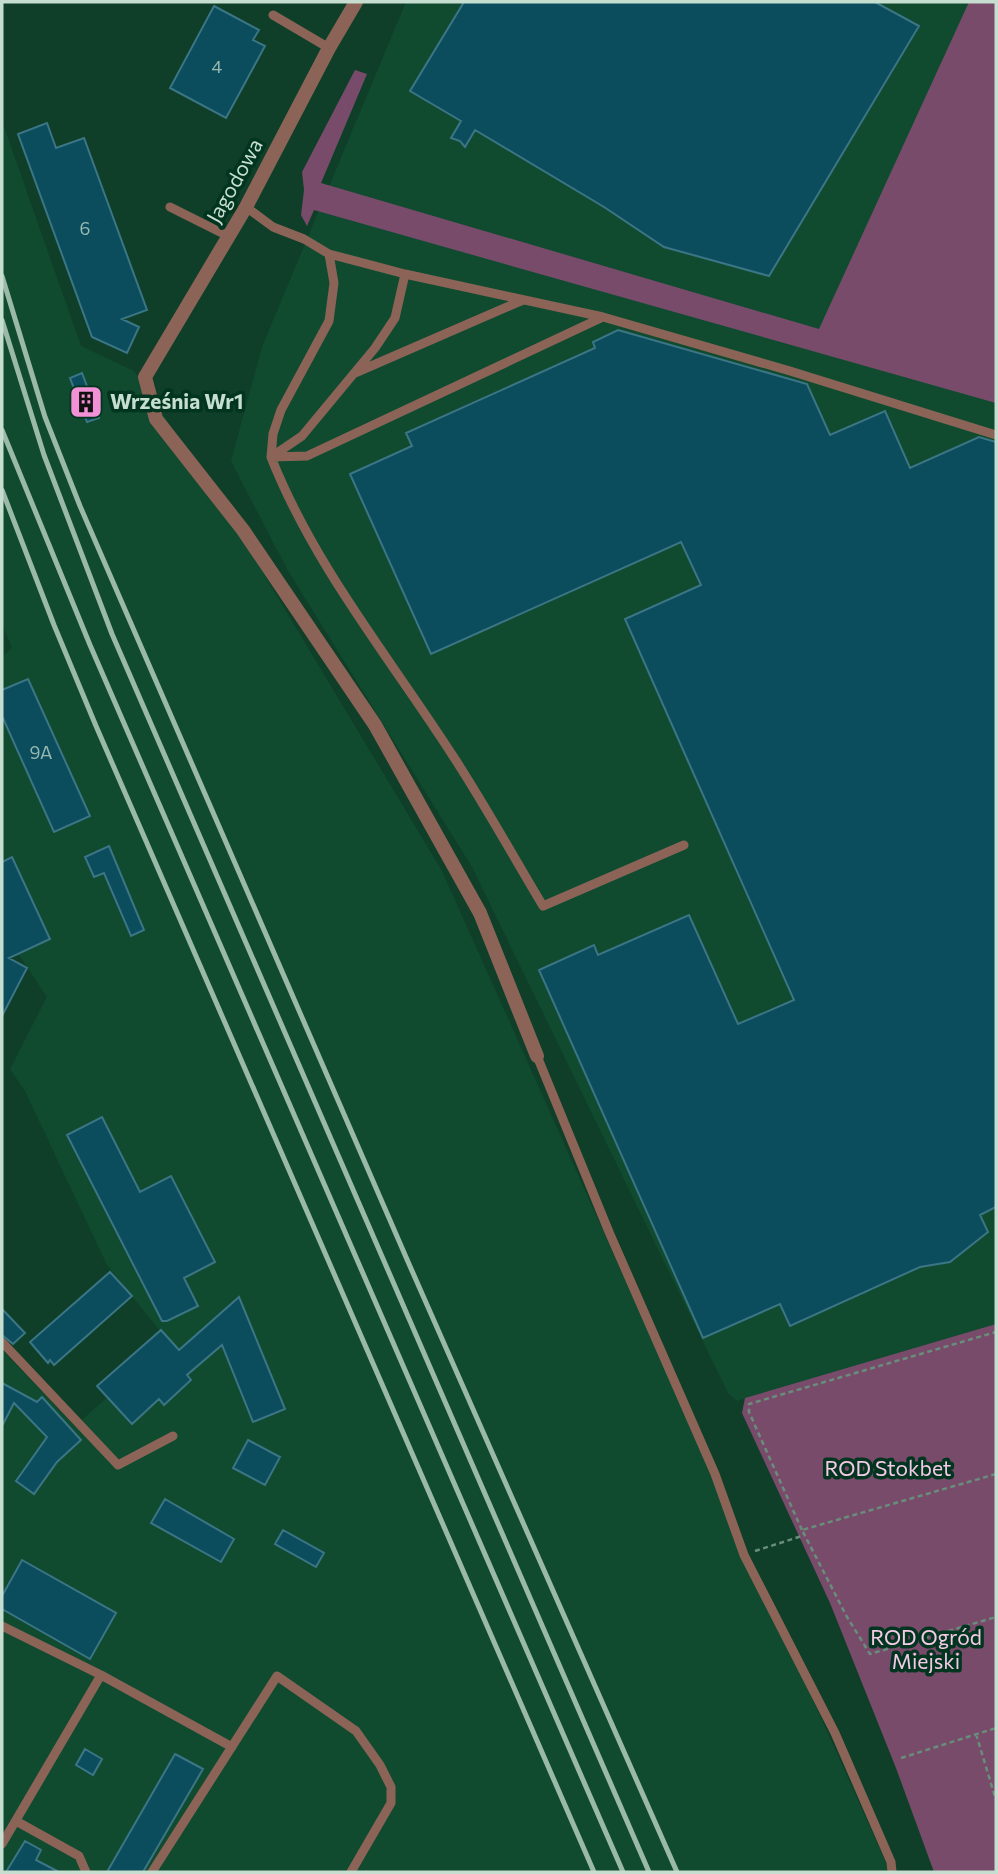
<svg xmlns="http://www.w3.org/2000/svg" width="998" height="1874" font-family="Commissioner,sans-serif">
<style>
.built{fill:#104b30}
.green{fill:#794b6b}
.building{fill:#0b4d5d;stroke:#3b7586;stroke-width:2}
.lines{fill:none;stroke-linecap:round;stroke-linejoin:round}
.path{stroke:#688d7a;stroke-width:2.5;stroke-dasharray:5 3.5;stroke-linecap:butt}
.service{stroke:#8c6457;stroke-width:9}
.minor{stroke:#8c6457;stroke-width:14}
.rail{stroke:#9bb9a8;stroke-width:5}
.labels{text-anchor:middle;stroke-width:7;stroke-linejoin:round;paint-order:stroke}
.number-label{font-size:18px;fill:#96bab2}
.street-label{font-size:21px;fill:#c5decf;stroke:#02351f}
.poi-label{font-size:21px;font-weight:bold;fill:#c5decf;stroke:#02351f;text-anchor:start}
.park-label{font-size:21px;fill:#f5cae7;stroke:#02351f}
</style>
<rect width="100%" height="100%" fill="#0f3f28"/>
<!-- built -->
<path class="built" d="M 406,2 L 975,2 L 996,390 L 996,1324 L 737,1401 L 728,1393 L 472,867 L 287,569 L 231,461 L 262,347 Z
M 2,121 L 81,346 L 134,371 L 215,493 L 442,871 L 890,1872 L 2,1872 L 2,1350 L 75,1426 L 169,1342 L 107,1265 L 25,1091 L 10,1069 L 47,997 L 11,943 L 2,921 L 2,657 L 12,648 L 2,624 Z"/>
<!-- green -->
<path class="green" d="M 969,2 L 996,2 L 996,403 L 314,210 L 307,226 L 301,215 L 304,190 L 302,172 L 355,70 L 367,74 L 321,183 L 819,329 Z
M 996,1324 L 996,1872 L 934,1872 L 896,1768 L 830,1603 L 742,1413 L 745,1398 Z"/>
<!-- building -->
<path class="building" d="M 464,2 L 875,2 L 919,26 L 769,276 L 664,247 L 604,207 L 475,130 L 465,147 L 460,141 L 451,138 L 461,121 L 410,91 Z
M 214,6 L 259,30 L 253,40 L 265,46 L 226,118 L 170,88 Z
M 47,123 L 56,148 L 84,138 L 147,310 L 122,319 L 139,327 L 127,353 L 92,337 L 18,134 Z
M 618,330 L 807,384 L 830,435 L 885,411 L 910,468 L 979,437 L 996,442 L 996,1207 L 980,1215 L 988,1232 L 950,1262 L 920,1267 L 790,1326 L 780,1304 L 703,1338 L 539,970 L 594,945 L 598,955 L 689,915 L 738,1024 L 794,1000 L 625,619 L 701,585 L 681,542 L 431,654 L 350,474 L 412,446 L 406,433 L 595,348 L 593,342 Z
M 82,373 L 99,418 L 87,422 L 70,378 Z
M 28,679 L 90,816 L 54,832 L 2,716 L 2,690 Z
M 109,846 L 144,930 L 131,936 L 104,873 L 94,877 L 85,857 Z
M 12,857 L 50,939 L 9,958 L 27,968 L 2,1016 L 2,862 Z
M 102,1117 L 140,1192 L 171,1176 L 215,1262 L 184,1278 L 198,1306 L 167,1321 L 162,1321 L 67,1135 Z
M 110,1272 L 132,1296 L 54,1365 L 50,1360 L 48,1363 L 30,1342 Z
M 239,1297 L 285,1409 L 253,1422 L 222,1345 L 187,1375 L 191,1380 L 164,1405 L 159,1399 L 132,1424 L 97,1386 L 161,1330 L 179,1350 Z
M 2,1309 L 25,1333 L 13,1344 L 2,1335 Z
M 2,1383 L 37,1402 L 42,1397 L 81,1440 L 57,1462 L 34,1494 L 16,1481 L 47,1437 L 14,1403 L 2,1426 Z
M 248,1440 L 280,1457 L 265,1485 L 233,1468 Z
M 165,1499 L 234,1539 L 221,1562 L 151,1523 Z
M 283,1530 L 324,1553 L 316,1567 L 275,1544 Z
M 22,1560 L 116,1613 L 90,1659 L 2,1609 L 2,1596 Z
M 85,1749 L 102,1759 L 93,1775 L 76,1765 Z
M 175,1754 L 203,1769 L 143,1872 L 107,1872 Z
M 25,1841 L 41,1850 L 36,1860 L 59,1872 L 6,1872 Z"/>
<g class="lines">
<!-- path -->
<path class="path" d="M 996,1474 L 802,1530 L 847,1617 L 870,1654 L 996,1617
M 802,1530 L 749,1412 L 749,1404 L 996,1332
M 755,1551 L 805,1535
M 976,1734 L 996,1800
M 901,1758 L 996,1728"/>
<!-- service -->
<path class="service" d="M 273,15 L 329,48
M 170,207 L 228,236
M 246,207 L 273,227 L 304,239 L 329,254 L 405,274 L 603,317 L 790,371 L 996,435
M 329,254 L 334,283 L 329,321 L 281,410 L 273,434 L 271,457 L 307,456 L 603,317
M 405,274 L 395,318 L 375,348 L 302,436 L 271,457 C 314,566 390,658 453,756 C 485,805 513,856 543,906 L 684,845
M 355,373 L 523,300
M 537,1056 L 609,1232 L 715,1474 L 744,1555 L 835,1733 L 891,1862 L 892,1872
M 2,1342 L 118,1465 L 173,1436
M 2,1626 L 101,1675 L 2,1844
M 101,1675 L 232,1747
M 16,1821 L 79,1856 L 86,1872
M 152,1872 L 277,1676 L 356,1731 L 380,1765 L 391,1787 L 391,1803 L 351,1872"/>
<!-- minor -->
<path class="minor" d="M 356,2 L 329,48 L 246,207 L 145,377 L 156,419 L 243,530 L 375,725 L 480,913 L 537,1056"/>
<!-- rail -->
<path class="rail" d="M 2,276 L 45,417 L 80,506 L 409,1264 L 677,1872
M 2,320 L 44,455 L 112,634 L 649,1872
M 2,430 L 90,645 L 623,1872
M 2,490 L 54,625 L 96,726 L 594,1872"/>
</g>
<!-- icons -->
<defs>
<symbol id="building-square" viewBox="-11 -11 22 22"><rect x="-9" y="-9" width="18" height="18" rx="4" fill="#f291d6" stroke="#02351f"/><path d="M-4-6H4V6H1V3H-1V6H-4ZM-2.5-4.3h1.7v1.8h-1.7ZM.8-4.3h1.7v1.8H.8ZM-2.5-1h1.7V.8h-1.7ZM.8-1h1.7V.8H.8Z" fill="#111"/></symbol>
</defs>
<g fill-rule="evenodd">
<use href="#building-square" x="67" y="383" width="38" height="38"/>
</g>
<g class="labels">
<!-- number labels -->
<g class="number-label">
<text x="217" y="73">4</text>
<text x="85" y="235">6</text>
<text x="41" y="759">9A</text>
</g>
<!-- street labels -->
<g class="street-label">
<text transform="translate(235 181) rotate(-61)" y="7">Jagodowa</text>
</g>
<!-- poi labels -->
<g class="poi-label">
<text x="110" y="409">Września Wr1</text>
</g>
<!-- park labels -->
<g class="park-label">
<text x="888" y="1476">ROD Stokbet</text>
<text x="926" y="1645">ROD Ogród<tspan x="926" dy="24">Miejski</tspan></text>
</g>
</g>
<!-- border -->
<rect width="998" height="1874" fill="none" stroke="#c5decf" stroke-width="7"/>
</svg>
